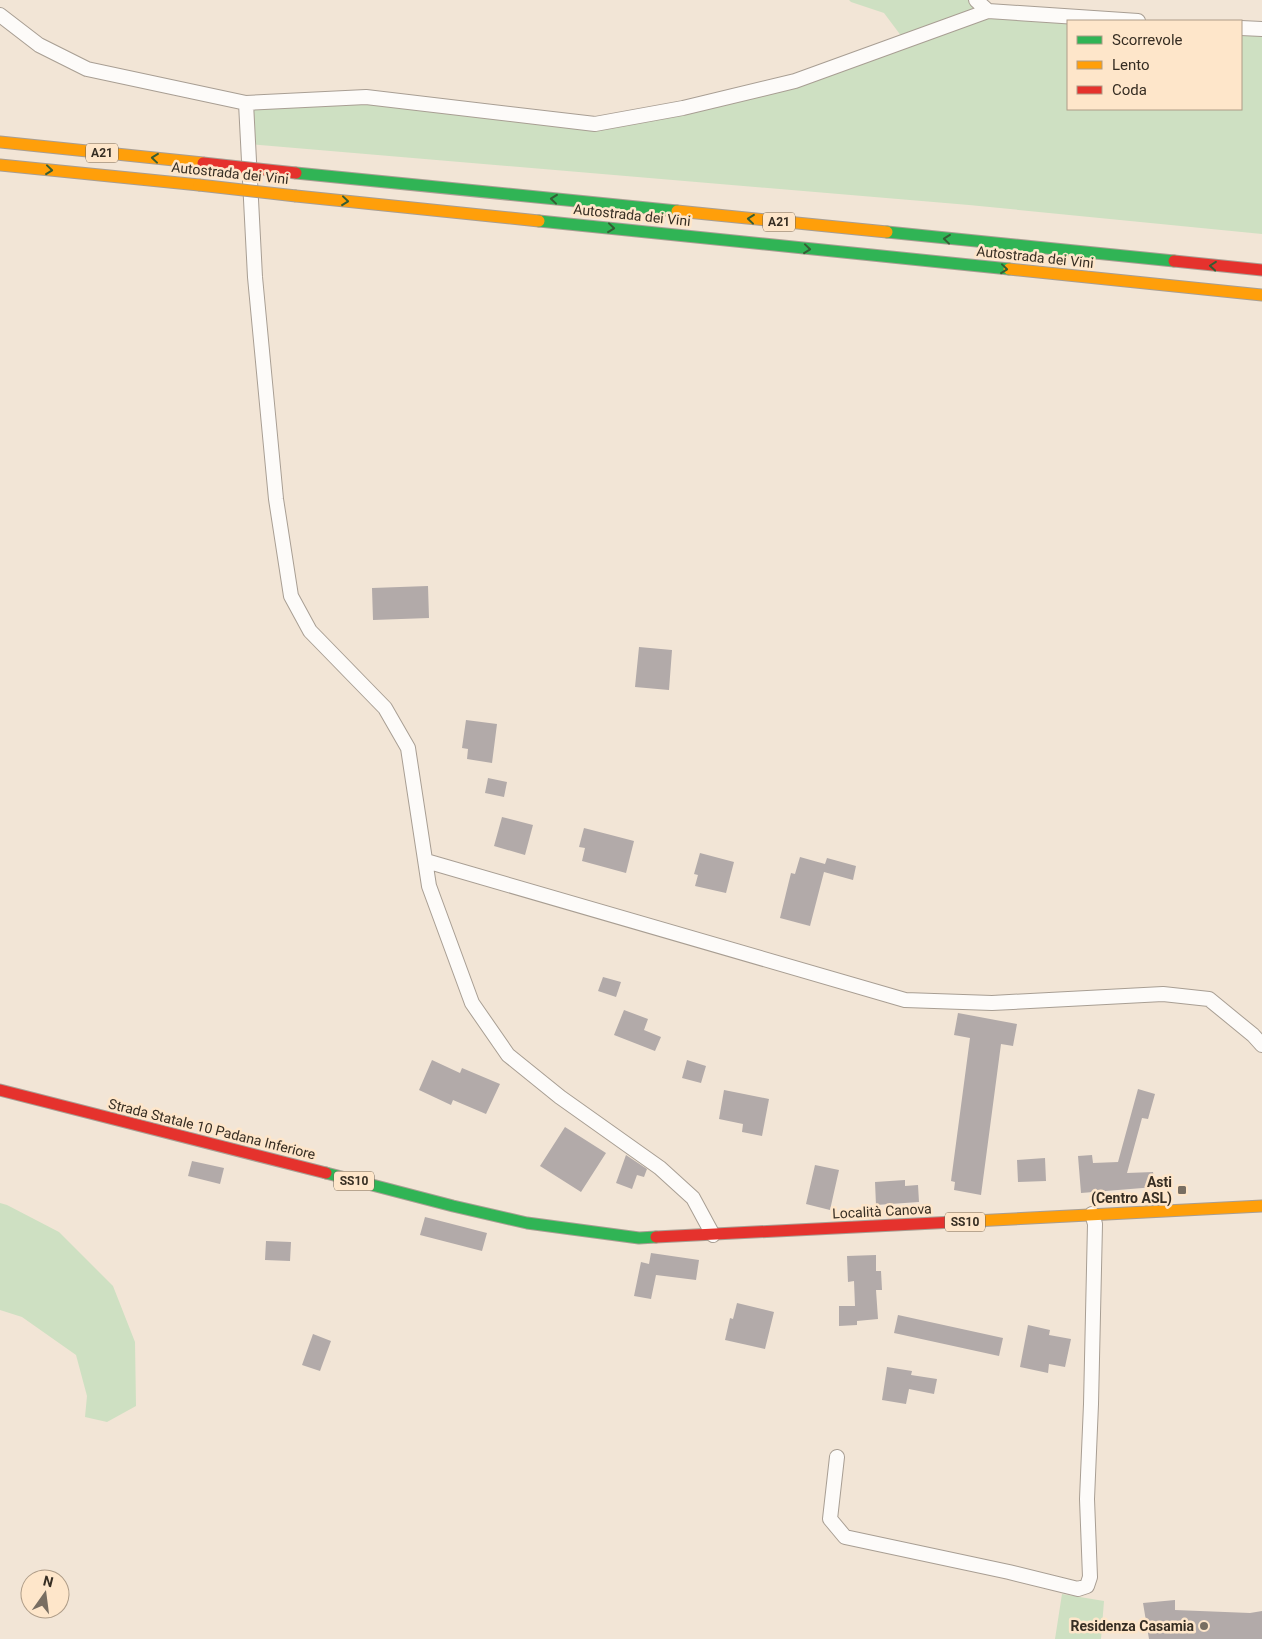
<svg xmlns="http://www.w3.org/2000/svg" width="1262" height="1639" font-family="Roboto,sans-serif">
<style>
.green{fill:#cee0c2}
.building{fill:#b2aaa9}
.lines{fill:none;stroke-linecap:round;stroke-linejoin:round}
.street-casing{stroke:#a89e93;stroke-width:16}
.fast-casing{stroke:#a89e93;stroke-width:13}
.slow-casing{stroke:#a89e93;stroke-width:13}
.jam-casing{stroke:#a89e93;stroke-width:13}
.street{stroke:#fdfbf9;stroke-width:14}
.fast{stroke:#30b455;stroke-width:11}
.slow{stroke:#ff9f0a;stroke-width:11}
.jam{stroke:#e5322d;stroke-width:11}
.slow-bridge-casing{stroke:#a89e93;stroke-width:13;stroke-linecap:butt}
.jam-bridge-casing{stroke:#a89e93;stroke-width:13;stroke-linecap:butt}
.slow-bridge{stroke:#ff9f0a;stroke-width:11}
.jam-bridge{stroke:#e5322d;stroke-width:11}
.oneway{stroke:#355d34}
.poi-dot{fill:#786e62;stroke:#fee6ca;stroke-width:2}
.labels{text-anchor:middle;stroke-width:5;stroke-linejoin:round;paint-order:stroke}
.shield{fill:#fee6ca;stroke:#736555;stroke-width:1}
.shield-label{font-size:12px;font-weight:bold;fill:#372e23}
.street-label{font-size:14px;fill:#372e23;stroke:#fee6ca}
.poi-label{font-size:14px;font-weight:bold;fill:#372e23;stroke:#fee6ca;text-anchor:end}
</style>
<rect width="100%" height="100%" fill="#f2e5d6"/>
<!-- green -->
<path class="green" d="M 849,0 L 976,0 L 988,11 L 1068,21 L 1068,109 L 1241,109 L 1241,28 L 1262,29 L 1262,234 L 969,205 L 248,144 L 246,103 L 366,97 L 595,124 L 795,81 L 905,41 L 884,13 L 851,2 Z
M 0,1203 L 7,1205 L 59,1232 L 113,1286 L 135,1342 L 136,1406 L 107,1422 L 85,1417 L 87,1396 L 76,1355 L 22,1317 L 0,1310 Z
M 1062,1594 L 1104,1601 L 1101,1639 L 1055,1639 Z"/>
<!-- building -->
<path class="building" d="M 428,586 L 429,618 L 373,620 L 372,588 Z
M 639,647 L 672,650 L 669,690 L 635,687 Z
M 466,720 L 497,724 L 492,763 L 467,759 L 468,749 L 462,748 Z
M 488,778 L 507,782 L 504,797 L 485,793 Z
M 502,817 L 533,825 L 525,855 L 494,846 Z
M 584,828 L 634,841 L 626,873 L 582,861 L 585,848 L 579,847 Z
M 700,853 L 734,862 L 726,893 L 695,886 L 698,875 L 694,874 Z
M 800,857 L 825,864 L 827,858 L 856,866 L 853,880 L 824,872 L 810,926 L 780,918 L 791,873 L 795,874 Z
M 603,977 L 621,982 L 616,997 L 598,991 Z
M 624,1010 L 648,1019 L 644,1030 L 661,1037 L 655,1051 L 614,1035 Z
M 958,1013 L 1017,1024 L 1013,1046 L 1001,1044 L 981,1195 L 954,1190 L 955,1182 L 951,1181 L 970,1038 L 954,1035 Z
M 432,1060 L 460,1073 L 462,1068 L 500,1084 L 486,1114 L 453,1100 L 451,1105 L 419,1090 Z
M 687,1060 L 706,1066 L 701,1083 L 682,1078 Z
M 1138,1089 L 1155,1094 L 1148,1119 L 1142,1118 L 1127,1173 L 1153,1172 L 1155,1187 L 1081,1193 L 1078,1156 L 1092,1155 L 1093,1163 L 1118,1162 Z
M 724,1090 L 769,1099 L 762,1136 L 742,1132 L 743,1124 L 719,1119 Z
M 565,1127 L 606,1153 L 581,1192 L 540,1166 Z
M 626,1155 L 647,1169 L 644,1177 L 637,1175 L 632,1189 L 616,1183 Z
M 1045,1158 L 1046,1181 L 1018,1182 L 1017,1160 Z
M 192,1161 L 224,1168 L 220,1184 L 188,1176 Z
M 815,1165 L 839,1170 L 830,1210 L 806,1204 Z
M 905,1180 L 905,1186 L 918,1185 L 919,1202 L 876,1205 L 875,1182 Z
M 425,1217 L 487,1233 L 482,1251 L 420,1235 Z
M 266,1241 L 291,1242 L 290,1261 L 265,1260 Z
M 651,1253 L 699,1260 L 696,1280 L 656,1275 L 651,1299 L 634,1296 L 641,1262 L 649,1264 Z
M 876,1255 L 876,1271 L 881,1271 L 882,1290 L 876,1290 L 878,1319 L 857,1321 L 857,1325 L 839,1326 L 839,1306 L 855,1306 L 854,1281 L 848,1282 L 847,1256 Z
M 737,1303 L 774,1312 L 765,1349 L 725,1340 L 730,1318 L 733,1319 Z
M 898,1315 L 1003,1338 L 999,1356 L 894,1333 Z
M 1028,1325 L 1050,1330 L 1049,1335 L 1071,1339 L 1065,1367 L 1049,1364 L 1048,1373 L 1020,1367 Z
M 313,1334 L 331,1341 L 320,1371 L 302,1365 Z
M 887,1367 L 912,1371 L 911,1375 L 937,1379 L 934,1394 L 909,1389 L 906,1404 L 882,1400 Z
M 1175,1600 L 1175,1610 L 1250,1613 L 1262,1611 L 1262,1639 L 1149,1639 L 1143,1603 Z"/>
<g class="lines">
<defs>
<path id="street" d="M 976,0 L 988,11
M 0,15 L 39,45 L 87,69 L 246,103 L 366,97 L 595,124 L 683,108 L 795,81 L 988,11 L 1138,21
M 1241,28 L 1262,29
M 246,103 L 255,277 L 276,499 L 291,596 L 310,631 L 385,708 L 408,748 L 429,886 L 472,1003 L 508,1055 L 560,1097 L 660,1168 L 693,1198 L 713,1235
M 426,861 L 905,1000 L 992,1003 L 1163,994 L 1209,999 L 1253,1035 L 1262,1045
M 837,1457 L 830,1519 L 845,1537 L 1009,1572 L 1078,1589 L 1087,1586 L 1090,1577 L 1087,1499 L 1091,1404 L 1095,1224 L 1092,1214"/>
<path id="fast" d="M 296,173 L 677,211
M 539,221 L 1009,269
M 887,232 L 1174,261
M 326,1173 L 453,1206 L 527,1223 L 639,1238 L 656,1237"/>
<path id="slow" d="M 0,142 L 203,163
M 0,165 L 199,185
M 296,196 L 539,221
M 677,211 L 887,232
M 1009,269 L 1262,295
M 974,1221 L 1262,1206"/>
<path id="jam" d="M 1174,261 L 1262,270
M 0,1090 L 326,1173
M 656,1237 L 974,1221"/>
</defs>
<!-- street casing -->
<use href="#street" class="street-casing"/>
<!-- fast casing -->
<use href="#fast" class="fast-casing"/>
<!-- slow casing -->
<use href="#slow" class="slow-casing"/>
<!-- jam casing -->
<use href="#jam" class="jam-casing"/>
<!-- street -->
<use href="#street" class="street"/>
<!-- fast -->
<use href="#fast" class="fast"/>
<!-- slow -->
<use href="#slow" class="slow"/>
<!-- jam -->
<use href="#jam" class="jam"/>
<defs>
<path id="slow-bridge" d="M 199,185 L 296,196"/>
<path id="jam-bridge" d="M 203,163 L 296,173"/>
</defs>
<!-- slow-bridge casing -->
<use href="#slow-bridge" class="slow-bridge-casing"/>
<!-- jam-bridge casing -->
<use href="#jam-bridge" class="jam-bridge-casing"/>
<!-- slow-bridge -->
<use href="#slow-bridge" class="slow-bridge"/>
<!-- jam-bridge -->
<use href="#jam-bridge" class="jam-bridge"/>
</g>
<!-- one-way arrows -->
<defs><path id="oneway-chevron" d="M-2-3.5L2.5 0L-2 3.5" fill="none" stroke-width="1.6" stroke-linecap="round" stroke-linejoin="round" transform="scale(1.25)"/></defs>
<g class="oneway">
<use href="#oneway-chevron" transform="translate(155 158) rotate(-174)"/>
<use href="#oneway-chevron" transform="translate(49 170) rotate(6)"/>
<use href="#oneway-chevron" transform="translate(554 199) rotate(-174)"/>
<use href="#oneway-chevron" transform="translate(345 201) rotate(6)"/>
<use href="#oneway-chevron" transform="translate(751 219) rotate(-174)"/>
<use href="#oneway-chevron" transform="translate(611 228) rotate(6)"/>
<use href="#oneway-chevron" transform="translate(947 239) rotate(-174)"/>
<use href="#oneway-chevron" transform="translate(807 249) rotate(6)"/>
<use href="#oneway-chevron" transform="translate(1213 266) rotate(-175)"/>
<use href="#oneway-chevron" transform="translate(1004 269) rotate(6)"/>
</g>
<!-- markers -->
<g class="poi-dot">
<rect x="1177" y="1185" width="10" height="10" rx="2.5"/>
<circle cx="1204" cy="1626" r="5"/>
</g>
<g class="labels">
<!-- shield labels -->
<g class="shield">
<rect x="86" y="143.5" width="32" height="19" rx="4"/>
<rect x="763" y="212.5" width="32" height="19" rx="4"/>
<rect x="334" y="1171.5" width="40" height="19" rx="4"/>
<rect x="945" y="1212.5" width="40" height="19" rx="4"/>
</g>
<g class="shield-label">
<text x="102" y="157">A21</text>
<text x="779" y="226">A21</text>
<text x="354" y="1185">SS10</text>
<text x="965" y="1226">SS10</text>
</g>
<!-- street labels -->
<g class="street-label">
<text transform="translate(230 173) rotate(6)" y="5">Autostrada dei Vini</text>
<text transform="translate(632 215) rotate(6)" y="5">Autostrada dei Vini</text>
<text transform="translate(1035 257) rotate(6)" y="5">Autostrada dei Vini</text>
<text transform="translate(212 1129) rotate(14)" y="5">Strada Statale 10 Padana Inferiore</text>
<text transform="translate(882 1211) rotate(-3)" y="5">Località Canova</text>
</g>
<!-- poi labels -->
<g class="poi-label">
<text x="1172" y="1187">Asti<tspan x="1172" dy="16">(Centro ASL)</tspan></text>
<text x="1194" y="1631">Residenza Casamia</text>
</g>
</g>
<!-- legend -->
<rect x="1067" y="20" width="175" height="90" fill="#fee6ca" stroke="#ae9c87"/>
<rect x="1077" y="36" width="25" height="8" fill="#30b455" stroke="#ae9c87"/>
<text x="1112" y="45" font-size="15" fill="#372e23">Scorrevole</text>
<rect x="1077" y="61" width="25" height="8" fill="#ff9f0a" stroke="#ae9c87"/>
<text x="1112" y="70" font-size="15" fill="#372e23">Lento</text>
<rect x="1077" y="86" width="25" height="8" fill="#e5322d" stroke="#ae9c87"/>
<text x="1112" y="95" font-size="15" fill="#372e23">Coda</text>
<!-- north arrow -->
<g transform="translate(45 1594) rotate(14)"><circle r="24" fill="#fee6ca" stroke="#ae9c87"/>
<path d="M0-4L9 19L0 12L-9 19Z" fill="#786e62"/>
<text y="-8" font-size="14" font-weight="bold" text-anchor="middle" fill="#372e23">N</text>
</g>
</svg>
